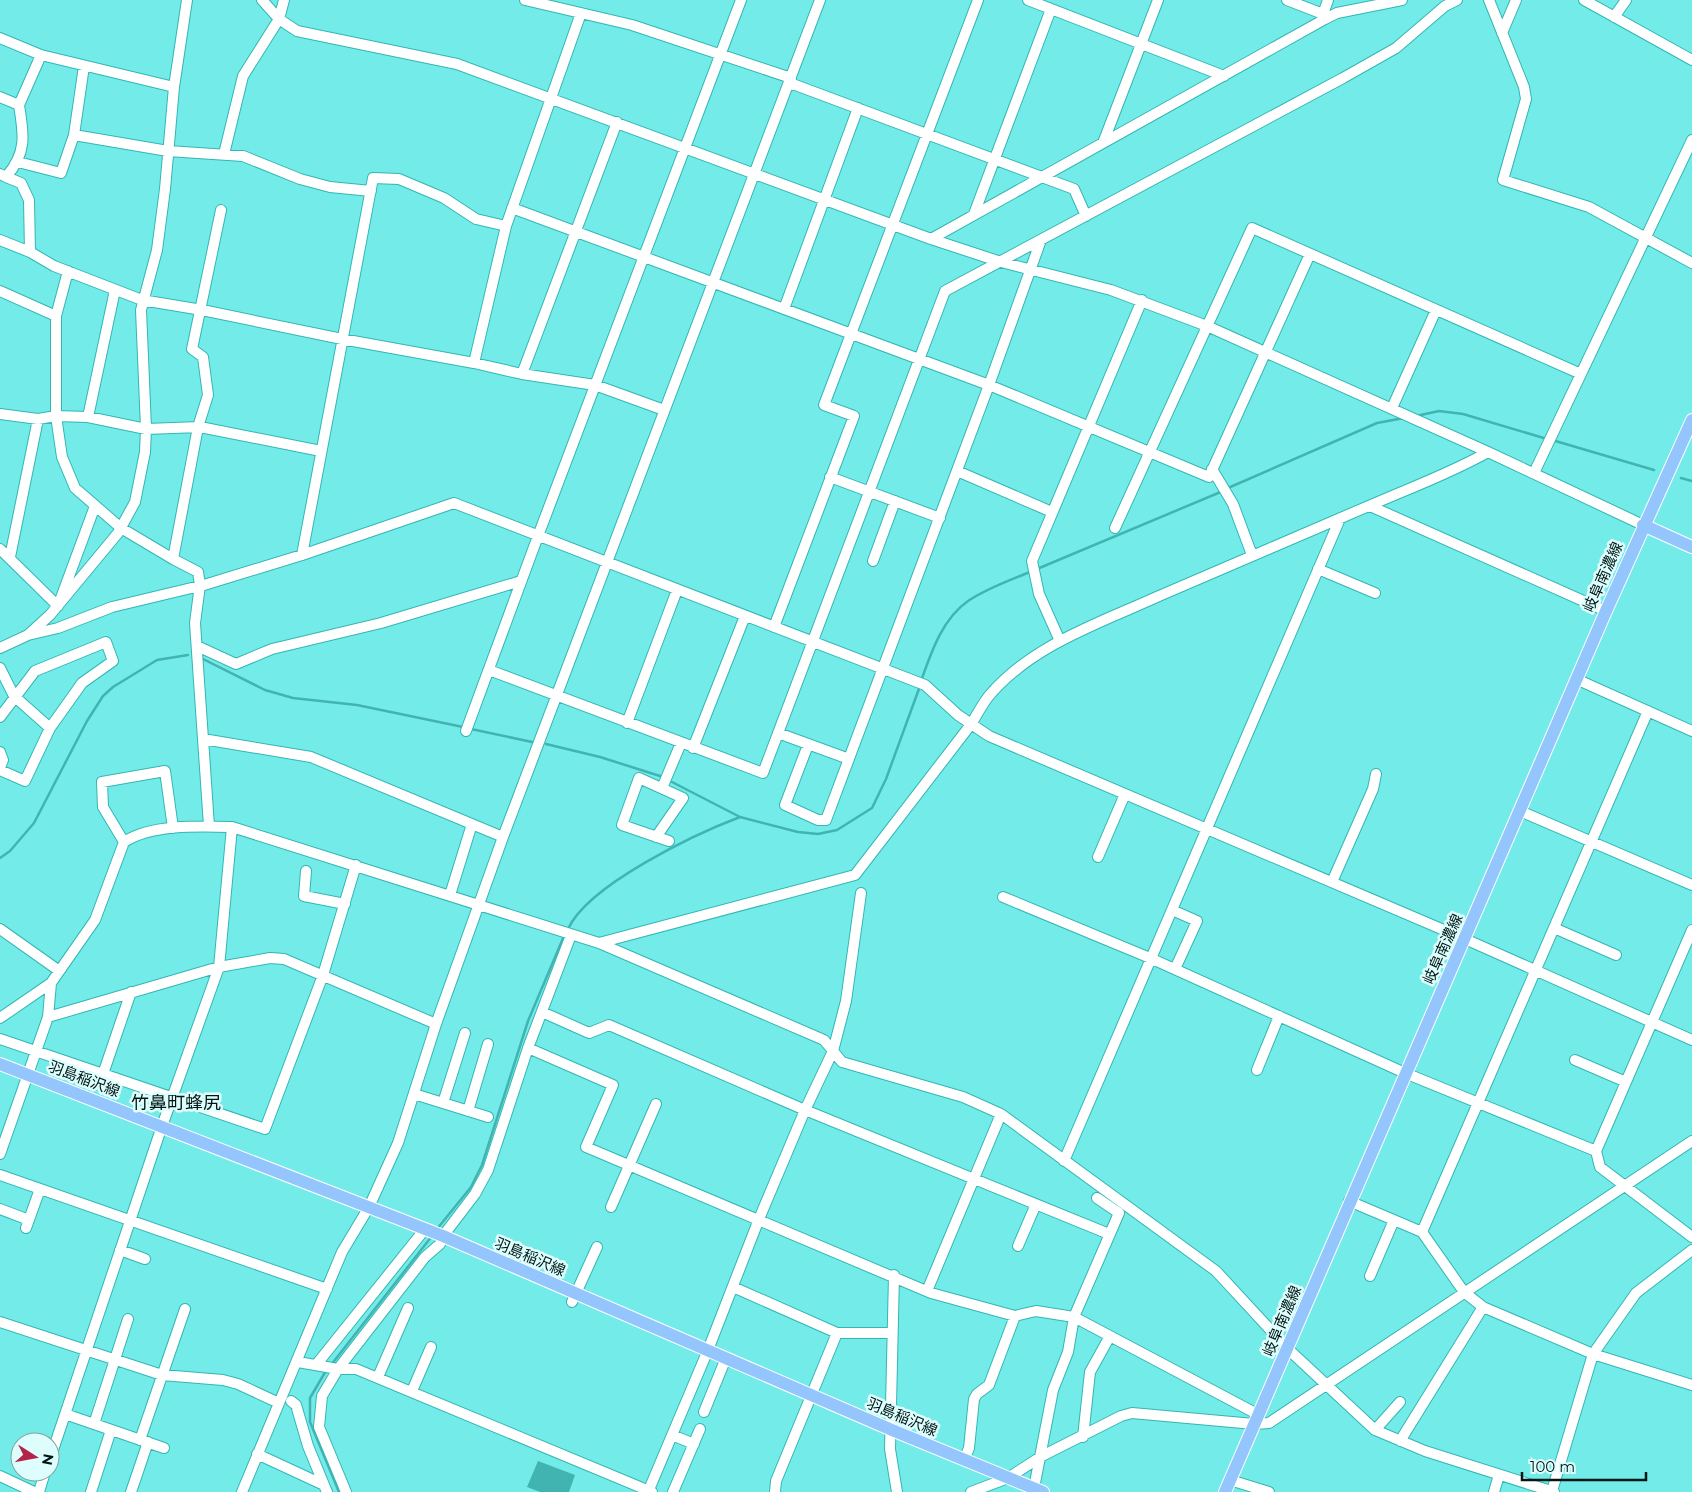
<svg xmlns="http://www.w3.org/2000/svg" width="1692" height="1492" font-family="Montserrat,'Noto Sans JP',sans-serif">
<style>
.water{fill:#41b4b2}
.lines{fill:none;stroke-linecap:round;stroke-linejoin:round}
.stream{stroke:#41b4b2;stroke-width:2.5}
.minor-casing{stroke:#33b6b4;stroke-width:12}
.major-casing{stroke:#fff;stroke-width:14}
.minor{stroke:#fff;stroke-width:10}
.major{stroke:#94c5fd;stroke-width:12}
.labels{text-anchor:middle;stroke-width:5;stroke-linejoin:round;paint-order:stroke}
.street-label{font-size:15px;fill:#001716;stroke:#defefd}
.quarter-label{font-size:18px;fill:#001716;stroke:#defefd}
</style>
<rect width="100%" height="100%" fill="#73ece9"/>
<!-- water -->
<path class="water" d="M 538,1461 L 575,1475 L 569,1492 L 540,1492 L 527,1487 Z"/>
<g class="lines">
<!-- stream -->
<path class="stream" d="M 1416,416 L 1439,411 L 1463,414 L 1547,439
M 1552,440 L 1654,470
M 1681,478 L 1692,481
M 1228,488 L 1377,423 L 1404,418
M 1037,569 L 1223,491
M 201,658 L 265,690 L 293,698 L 357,705 L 463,727
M 921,681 C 931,653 942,619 968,601 C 987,588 1011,580 1032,571
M 471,729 L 532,742
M 546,744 L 600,757 L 660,776
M 672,782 L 740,817 L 798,832 L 818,834 L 837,830 L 872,808 L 886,779 L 920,686
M 0,858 L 10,851 L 34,823 L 87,721 L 103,696 L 113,687 L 157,660 L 188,655
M 568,929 C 588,885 695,834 740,817
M 437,1229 L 471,1187 L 482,1165 L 528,1021 L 564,936
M 331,1365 L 432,1236
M 327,1369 L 310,1398 L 310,1422 L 339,1492"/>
<defs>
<path id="minor" d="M 262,0 L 279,19 L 297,31 L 457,64 L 931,239 L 1001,262 L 1111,290 L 1207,326 L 1488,452 L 1643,525
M 525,0 L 632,25 L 791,78
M 1028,0 L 1224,76
M 1287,0 L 1323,14 L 1325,19
M 1489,0 L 1524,87 L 1526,99 L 1503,180 L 1589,207 L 1692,263
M 1584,0 L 1692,60
M 1323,14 L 1328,0
M 1614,17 L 1626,0
M 1502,33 L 1516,0
M 0,38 L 41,55 L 174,87
M 790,83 L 1074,189 L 1086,216
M 0,97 L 19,105 C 24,135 27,153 6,177 L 0,174
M 19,105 L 41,55
M 74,135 L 84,66
M 1103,143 L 1158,0
M 224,154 L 243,76 L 279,19 L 284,0
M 18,162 L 61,173 L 74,135 L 168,151 L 243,156 L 300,179 L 330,187 L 371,191
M 6,177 L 21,183 L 29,200 L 30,252
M 512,208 L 989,385 L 1209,477 L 1310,254
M 974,214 L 1051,9
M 931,239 L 1325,19 L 1337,13 L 1402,0
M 0,240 L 30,252 L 54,266 L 142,300 L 202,310 L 342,339 L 474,363 L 522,374 L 595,385 L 664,410
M 68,271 L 56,316 L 56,416 L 62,457 L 75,488 L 121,528 L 173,559
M 0,291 L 56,316
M 784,309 L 858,108
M 474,363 L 506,226 L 581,13
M 522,374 L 617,122
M 1392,408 L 1436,310
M 0,414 L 38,419 L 56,416 L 88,417 L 146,429 L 200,427 L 321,451
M 88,417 L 115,290
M 1212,469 L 1233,504 L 1252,555
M 957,471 L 1052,512
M 1534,473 L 1692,140
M 830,477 L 940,518
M 1370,506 L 1606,611
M 1115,528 L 1252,228 L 1581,374
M 0,549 L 58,606 L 95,506
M 302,555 L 373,178 L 399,179 L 444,198 L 476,219 L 506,226
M 10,557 L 38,419
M 873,561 L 895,501
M 1318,569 L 1375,593
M 774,627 L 854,416 L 824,405 L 978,0
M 28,635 L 58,628 L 112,607 L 204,585 L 302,555 L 454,503 L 925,685 L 958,715 L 989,736 L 1465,939 L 1692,1040
M 1060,641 L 1039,594 L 1032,561 L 1142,300
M 197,646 L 236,664 L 272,649 L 381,623 L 521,581
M 0,648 L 28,635 L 50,615 L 118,533 L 135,502 L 145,452 L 146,428 L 141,310 L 157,250 L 165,189 L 174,87 L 187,0
M 0,668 L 14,696 L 50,728 L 25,781 L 0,770
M 489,670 L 763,773 L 945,291 L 1343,78 L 1396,48 L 1445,6 L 1457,0
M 1576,679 L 1692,731
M 1648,711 L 1422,1232 L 1464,1292 L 1483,1307 L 1593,1354 L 1692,1385
M 0,717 L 35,671 L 106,642 L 113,661 L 82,683 L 50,728
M 627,723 L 677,590
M 466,731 L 538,536 L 741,0
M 778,733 L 849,759
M 203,739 L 311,757 L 503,837
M 808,745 L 785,805 L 818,820 L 826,820 L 989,385 L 1041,240
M 693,748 L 745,616
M 0,752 L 3,760 L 0,768
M 662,788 L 681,743
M 1520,811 L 1692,885
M 209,826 L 195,623 L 200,585 L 198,572 L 173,559 L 198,427 L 208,395 L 203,357 L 192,349 L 221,210
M 656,837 L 683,798 L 639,778 L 622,825 L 669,841
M 124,842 L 103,807 L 102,782 L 165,771 L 173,828
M 1098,857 L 1125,794
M 306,871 L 304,896 L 345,904
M 1332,882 L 1373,789 L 1376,774
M 450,895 L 472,824
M 1003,897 L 1150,958 L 1405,1073 L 1596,1151 L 1692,930
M 1172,910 L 1197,921 L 1175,969
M 1554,928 L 1616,955
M 0,929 L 58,970
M 599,943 L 855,875 L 972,723 C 977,714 982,705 988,697 C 1031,645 1100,623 1159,596 C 1232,564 1305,534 1378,502 C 1415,486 1453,472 1488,452
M 542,1012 L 589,1033 L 609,1025 L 805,1110 L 1109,1234
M 48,1017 L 219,967 L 270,958 L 284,959 L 436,1024
M 0,1018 L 51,983
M 0,1039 L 265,1129 L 323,975 L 356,865
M 528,1048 L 613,1085 L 586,1147 L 931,1293 L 1015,1316 L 1036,1311 L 1074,1317 L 1259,1415
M 1575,1060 L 1626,1082
M 1257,1070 L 1279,1016
M 103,1074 L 131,992
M 414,1094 L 488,1117
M 443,1103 L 465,1033
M 468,1111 L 488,1044
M 1596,1151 L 1600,1167 L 1692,1237
M 0,1154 L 48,1017 L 51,983 L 95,920 L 124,842 C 151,824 200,826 232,827 L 599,943 L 824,1040 L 842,1062 L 963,1097 L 1001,1114 L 1216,1271 L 1288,1349 L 1375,1430 L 1425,1451 L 1554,1492
M 1064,1161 L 1339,521
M 0,1175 L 327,1289
M 1349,1201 L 1422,1232
M 611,1207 L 656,1104
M 0,1209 L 29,1220
M 26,1228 L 40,1189
M 1018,1246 L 1036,1204
M 120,1250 L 145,1259
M 894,1275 L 890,1449 L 897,1492
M 1370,1276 L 1394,1220
M 733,1287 L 837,1333
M 927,1291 L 1001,1114
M 572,1302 L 597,1247
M 0,1322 L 162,1375 L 223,1380 L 238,1384 L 279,1403
M 298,1362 L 338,1369 L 356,1369 L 652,1492
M 316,1365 L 425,1229
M 378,1377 L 408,1308
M 412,1391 L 431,1347
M 291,1401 L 296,1405 L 308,1446 L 324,1485
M 704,1412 L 726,1358
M 65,1414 L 164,1448
M 94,1424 L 128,1319
M 1375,1430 L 1400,1402
M 672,1435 L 694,1444
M 1083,1437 L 1090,1372 L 1110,1336
M 140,1440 L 185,1309
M 1400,1441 L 1483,1307
M 257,1454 L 324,1485 L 327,1492
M 50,1459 L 162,1126 L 219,967 L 232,827
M 964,1460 L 969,1448 L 974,1399 L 977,1394 L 989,1385 L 1015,1316
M 0,1476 L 34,1492
M 1230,1480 L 1269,1492
M 1034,1488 L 1053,1390 L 1068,1352 L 1074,1317 L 1119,1213 L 1097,1198
M 1552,1491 L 1593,1354 L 1636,1293 L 1692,1250
M 39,1492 L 45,1472
M 91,1492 L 111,1430
M 131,1492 L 148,1442
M 242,1492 L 342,1252 L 369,1207 L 398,1143 L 436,1024 L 503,837 L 820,0
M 346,1492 L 319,1427 L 322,1396 L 338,1369 L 425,1257 L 440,1244 L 443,1236 L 475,1194 L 488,1170 L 528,1048 L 571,935
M 648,1492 L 708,1350 L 759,1219 L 805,1110 L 833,1051 L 846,1001 L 861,893
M 673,1492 L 700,1429
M 775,1492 L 776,1481 L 837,1333 L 892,1333
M 971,1492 L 1008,1478 L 1042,1456 L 1121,1416 L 1132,1413 L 1254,1424 L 1269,1423 L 1692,1141
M 1494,1492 L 1499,1475"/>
<path id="major" d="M 1643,525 L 1692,547
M 0,1064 L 443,1236 L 892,1430 L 1043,1492
M 1225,1492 L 1606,611 L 1692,420"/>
</defs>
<!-- minor casing -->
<use href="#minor" class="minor-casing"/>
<!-- major casing -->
<use href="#major" class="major-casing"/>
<!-- minor -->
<use href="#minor" class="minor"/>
<!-- major -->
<use href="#major" class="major"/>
</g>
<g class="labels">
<!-- street labels -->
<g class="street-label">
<text transform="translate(1603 577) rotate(-66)" y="5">岐阜南濃線</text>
<text transform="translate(1443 949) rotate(-66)" y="5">岐阜南濃線</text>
<text transform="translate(84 1079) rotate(21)" y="5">羽島稲沢線</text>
<text transform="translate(530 1257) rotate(23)" y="5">羽島稲沢線</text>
<text transform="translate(1282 1321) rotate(-67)" y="5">岐阜南濃線</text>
<text transform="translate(902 1417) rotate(23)" y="5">羽島稲沢線</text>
</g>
<!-- quarter labels -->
<g class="quarter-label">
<text x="176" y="1109">竹鼻町蜂尻</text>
</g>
</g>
<!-- north arrow -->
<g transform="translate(35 1457) rotate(101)"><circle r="24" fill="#defefd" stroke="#85a2a1"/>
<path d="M0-4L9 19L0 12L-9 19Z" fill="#b52448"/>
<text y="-8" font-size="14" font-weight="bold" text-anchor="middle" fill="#001716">N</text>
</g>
<!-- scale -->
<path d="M1522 1472v8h124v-8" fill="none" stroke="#001716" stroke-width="2.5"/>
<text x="1530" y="1472" font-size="15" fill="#001716" stroke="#defefd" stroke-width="4" paint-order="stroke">100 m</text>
</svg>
